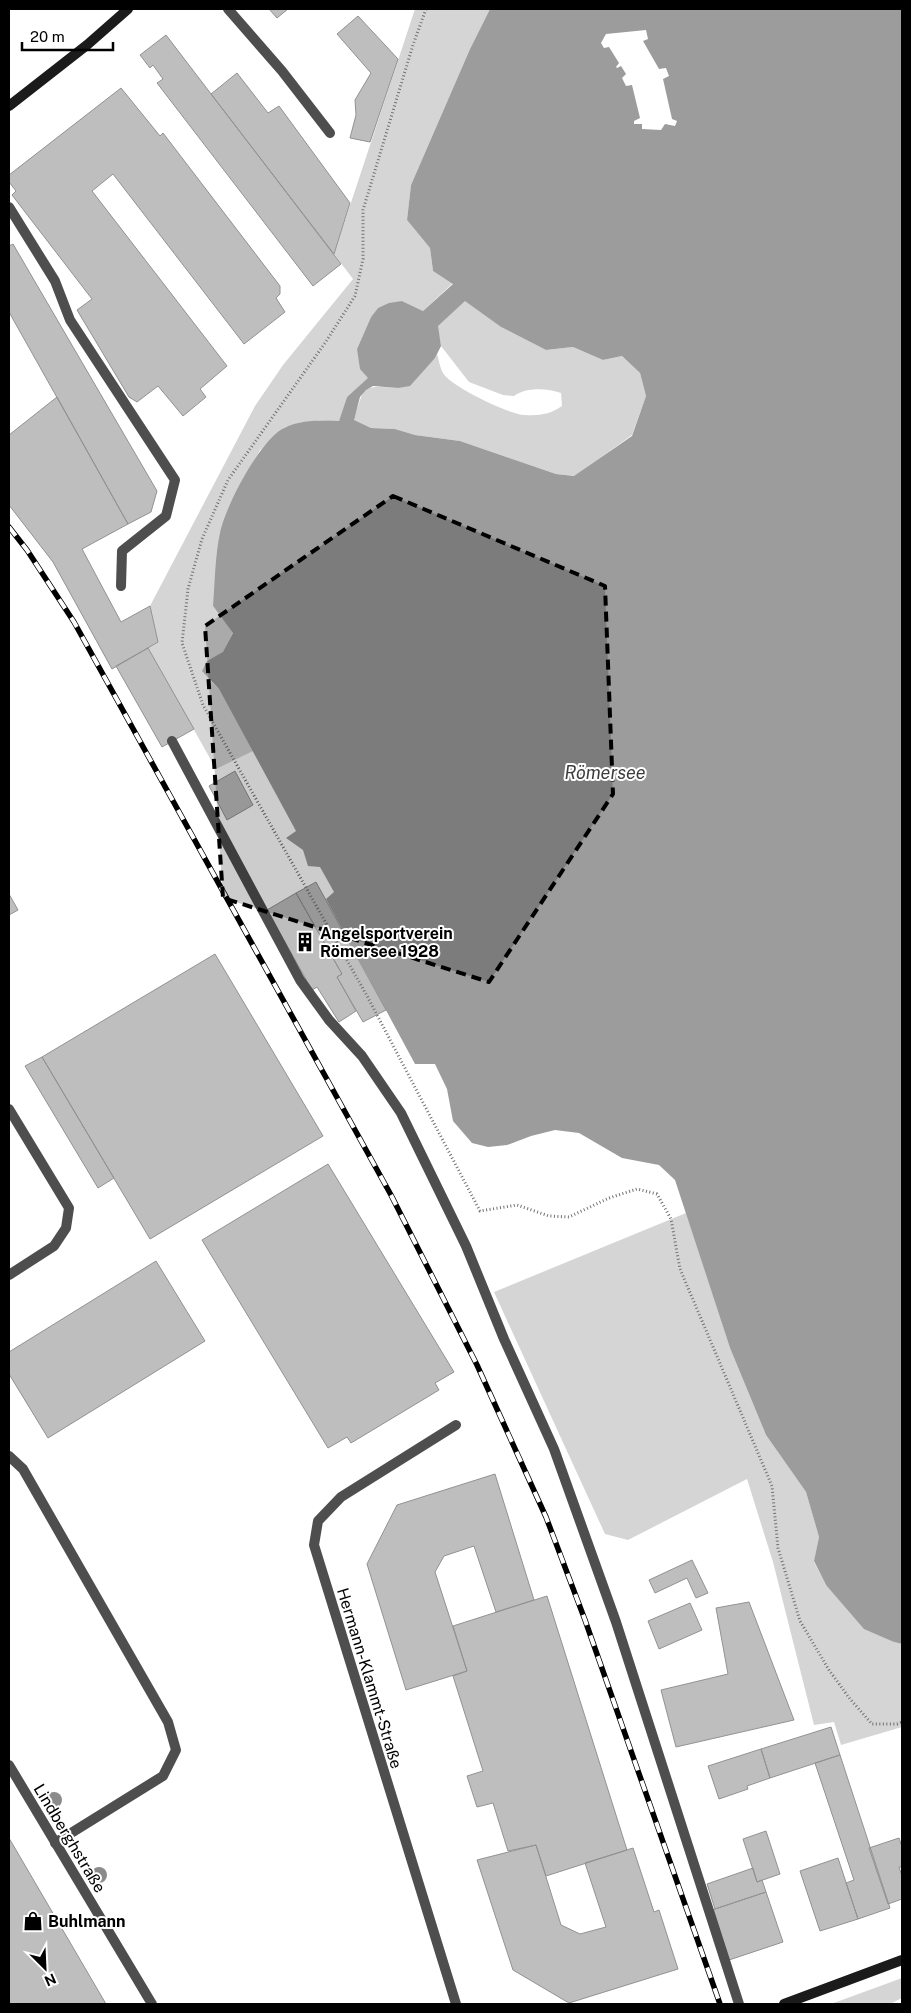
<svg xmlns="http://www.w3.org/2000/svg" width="911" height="2013" font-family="'Public Sans',sans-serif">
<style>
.green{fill:#d5d5d5}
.water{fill:#9c9c9c;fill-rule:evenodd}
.building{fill:#bebebe;stroke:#929292}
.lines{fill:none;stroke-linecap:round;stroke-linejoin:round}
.path{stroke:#707070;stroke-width:3;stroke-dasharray:1 2.5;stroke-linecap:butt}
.lane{stroke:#4e4e4e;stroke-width:10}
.street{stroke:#4e4e4e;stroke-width:10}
.secondary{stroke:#1b1b1b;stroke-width:10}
.rail-casing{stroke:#000;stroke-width:5.5}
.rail{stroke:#fff;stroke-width:4;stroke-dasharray:11;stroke-linecap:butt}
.tree{fill:#8b8b8b}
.marked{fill:#000;fill-opacity:0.2;stroke:#000;stroke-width:4;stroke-dasharray:10 6;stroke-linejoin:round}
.labels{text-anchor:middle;stroke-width:4;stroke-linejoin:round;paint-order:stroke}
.poi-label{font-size:16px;font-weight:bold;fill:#000;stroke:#fff;text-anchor:start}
.street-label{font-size:16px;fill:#000;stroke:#fff}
.water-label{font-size:18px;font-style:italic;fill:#3d3d3d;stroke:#fff}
</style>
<rect width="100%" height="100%" fill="#fff"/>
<!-- green -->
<path class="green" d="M 415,9 L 490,9 L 470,49 L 411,185 L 407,220 L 430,248 L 433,271 L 453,283 L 423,311 L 402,301 L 378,308 L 371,317 L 357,349 L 369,378 L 347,397 L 339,422 L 320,420 L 285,427 L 260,450 L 237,491 L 213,606 L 233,632 L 223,653 L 207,661 L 210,681 L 219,689 L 253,751 L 216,769 L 148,648 L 158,642 L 150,606 L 255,406 L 283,365 L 353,279 L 334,254 Z
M 465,300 L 501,327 L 546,350 L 573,347 L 603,360 L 622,356 L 640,373 L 646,396 L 632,435 L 575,476 L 556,474 L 460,441 L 415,435 L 395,429 L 371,428 L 353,420 C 366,387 358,385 397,388 L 435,358 L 437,354 C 439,360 440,368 443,373 C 450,386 510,415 525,415 C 539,416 551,414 562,406 L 561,393 C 547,388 526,387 514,396 L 503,395 L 469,382 L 441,346 L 437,326 Z
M 686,1213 L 730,1348 L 766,1435 L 806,1492 L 819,1537 L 814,1562 L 826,1585 L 894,1642 L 902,1644 L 902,1727 L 841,1745 L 834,1722 L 814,1725 L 773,1562 L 747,1479 L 628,1540 L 605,1534 L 494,1292 Z
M 902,1978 L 902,1998 L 890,2004 L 831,2004 Z"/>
<!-- water -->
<path class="water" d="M 490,9 L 902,9 L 902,1644 L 894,1642 L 864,1629 L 826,1585 L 814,1561 L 819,1537 L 806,1492 L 766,1435 L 730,1348 L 675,1180 L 659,1165 L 622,1158 L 579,1133 L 555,1130 L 531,1136 L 507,1145 L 488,1147 L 472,1143 L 453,1121 L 447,1089 L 435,1064 L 415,1064 L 326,899 L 334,892 L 320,867 L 308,866 L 303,850 L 286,838 L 296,831 L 219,689 L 202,671 L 207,661 L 223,652 L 233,633 L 213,606 C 215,582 215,556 220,533 C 225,507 261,437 286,427 C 302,420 322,420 339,421 L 347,397 L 368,378 L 360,369 L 357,349 L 371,317 L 378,308 L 389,303 L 402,301 L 423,311 L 453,284 L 433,271 L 430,248 L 407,220 L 411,185 L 470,49 ZM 646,30 L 648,39 L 643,41 L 659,69 L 666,68 L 669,76 L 663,79 L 672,119 L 677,121 L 675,126 L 665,124 L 661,130 L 642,129 L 642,124 L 634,124 L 634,121 L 640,118 L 632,85 L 626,86 L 622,78 L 626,74 L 621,66 L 617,68 L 616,67 L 619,63 L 609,47 L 604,48 L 601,43 L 606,34 ZM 465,301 L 501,327 L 546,350 L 573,347 L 603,360 L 622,356 L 640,373 L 646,396 L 632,436 L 574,476 L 556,474 L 460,441 L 415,435 L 395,429 L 371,428 L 354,420 L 360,397 L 366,390 L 373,386 L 398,388 L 410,386 L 435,358 L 441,346 L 438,326 Z"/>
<!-- building -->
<path class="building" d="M 269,9 L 288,9 L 277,18 Z
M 358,16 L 398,59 L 370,142 L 350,138 L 356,115 L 355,100 L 371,73 L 337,34 Z
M 166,35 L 341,264 L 313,286 L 157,83 L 163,79 L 153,65 L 150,68 L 140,55 Z
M 237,73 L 268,113 L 279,106 L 350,203 L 334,254 L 211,94 Z
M 121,88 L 160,136 L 163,133 L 280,286 L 280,294 L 276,298 L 285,312 L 244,344 L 113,174 L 92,191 L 227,366 L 200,389 L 206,397 L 183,416 L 158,386 L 137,402 L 129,397 L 77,310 L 92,299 L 12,195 L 16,191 L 9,182 L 9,175 Z
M 13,244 L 157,491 L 151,512 L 128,524 L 9,312 L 9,246 Z
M 57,397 L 128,524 L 82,549 L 121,622 L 150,606 L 158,642 L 112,669 L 53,562 L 9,505 L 9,435 Z
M 148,648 L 194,729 L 162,747 L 116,666 Z
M 235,771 L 253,805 L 227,820 L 209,786 Z
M 316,882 L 386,1010 L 363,1022 L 337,977 L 342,974 L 296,893 Z
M 296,893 L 342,974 L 337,977 L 356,1011 L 339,1022 L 317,987 L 312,990 L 267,910 Z
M 9,894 L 18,910 L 9,915 Z
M 215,954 L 323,1136 L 150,1239 L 42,1057 Z
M 42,1057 L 114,1178 L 98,1188 L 25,1066 Z
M 328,1164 L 454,1372 L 435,1383 L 439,1390 L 351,1443 L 347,1437 L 328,1448 L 202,1240 Z
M 156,1261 L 205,1341 L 48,1438 L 9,1374 L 9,1352 Z
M 495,1474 L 534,1600 L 496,1612 L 474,1546 L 444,1556 L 435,1572 L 467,1671 L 406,1690 L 367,1564 L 397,1505 Z
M 692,1560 L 708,1593 L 696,1598 L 687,1578 L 655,1593 L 649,1580 Z
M 547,1596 L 627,1850 L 546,1876 L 536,1845 L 508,1851 L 493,1803 L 477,1807 L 467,1776 L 483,1771 L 453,1676 L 467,1671 L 453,1626 Z
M 749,1602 L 794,1720 L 676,1747 L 661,1690 L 728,1674 L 716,1608 Z
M 690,1603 L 702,1630 L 659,1649 L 648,1621 Z
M 831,1727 L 840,1755 L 770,1778 L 761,1749 Z
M 761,1749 L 770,1778 L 747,1786 L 748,1789 L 719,1799 L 708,1766 Z
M 840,1755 L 890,1908 L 858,1919 L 846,1883 L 854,1880 L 815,1763 Z
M 766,1831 L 780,1874 L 757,1882 L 743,1839 Z
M 9,1838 L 106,2004 L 9,2004 Z
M 899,1838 L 902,1847 L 902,1867 L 899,1867 L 902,1876 L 902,1899 L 888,1904 L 869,1848 Z
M 536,1845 L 561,1925 L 580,1934 L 606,1927 L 585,1863 L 633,1848 L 654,1912 L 659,1910 L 678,1969 L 569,2003 L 513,1970 L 477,1860 Z
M 838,1858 L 858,1919 L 820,1931 L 800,1871 Z
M 753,1868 L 757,1882 L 762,1880 L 766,1892 L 715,1909 L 707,1884 Z
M 766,1892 L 783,1942 L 729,1960 L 712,1910 Z"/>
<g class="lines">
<!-- path -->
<path class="path" d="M 426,9 L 413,45 L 363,210 L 363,259 L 355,296 L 325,343 L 228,480 L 202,539 L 188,589 L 182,643 L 203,705 L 366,994 L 480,1211 L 517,1205 L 549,1216 L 569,1217 L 609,1198 L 637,1189 L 657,1194 L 671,1219 L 680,1269 L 772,1486 L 778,1548 L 800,1621 L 829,1670 L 850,1699 L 872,1724 L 897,1724 L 902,1722"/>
<!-- lane -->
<path class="lane" d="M 228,9 L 282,71 L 330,133
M 9,207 L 55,281 L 70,320 L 175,480 L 166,516 L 122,551 L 121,586
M 172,741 L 300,980 L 329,1020 L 362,1056 L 401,1113 L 466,1246 L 504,1339 L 554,1449 L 616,1622 L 739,2004
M 9,1109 L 69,1208 L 66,1228 L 54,1246 L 9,1275
M 9,1456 L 23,1469 L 168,1722 L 176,1750 L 163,1776 L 55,1843
M 456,2004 L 314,1545 L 318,1521 L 341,1497 L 456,1425"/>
<!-- street -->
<path class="street" d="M 9,1765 L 152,2004"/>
<!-- secondary -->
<path class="secondary" d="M 9,106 L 87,45 L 128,9
M 784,2004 L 902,1960"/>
<defs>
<path id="rail" d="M 9,527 L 27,550 L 74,622 L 391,1195 L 477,1365 L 546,1517 L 585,1620 L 720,2004"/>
</defs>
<!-- rail casing -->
<use href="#rail" class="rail-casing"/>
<!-- rail -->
<use href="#rail" class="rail"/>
</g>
<!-- trees -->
<g class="tree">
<circle cx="54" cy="1800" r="8"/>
<circle cx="99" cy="1875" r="8"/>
</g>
<!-- marked area -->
<path class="marked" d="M 393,496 L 605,586 L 613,794 L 489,982 L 223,898 L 205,626 Z"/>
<!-- icons -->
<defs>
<symbol id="building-bare" viewBox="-9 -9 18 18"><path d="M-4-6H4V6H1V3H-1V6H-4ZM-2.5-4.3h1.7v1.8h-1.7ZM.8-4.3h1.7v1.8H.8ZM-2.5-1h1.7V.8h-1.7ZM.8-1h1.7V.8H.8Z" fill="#000" stroke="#fff" stroke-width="2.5" paint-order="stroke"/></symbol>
<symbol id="shop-bare" viewBox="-9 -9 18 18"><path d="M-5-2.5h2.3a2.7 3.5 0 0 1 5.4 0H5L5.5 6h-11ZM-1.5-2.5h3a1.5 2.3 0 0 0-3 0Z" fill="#000" stroke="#fff" stroke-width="2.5" paint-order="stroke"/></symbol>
</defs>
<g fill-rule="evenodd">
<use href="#building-bare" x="291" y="928" width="28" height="28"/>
<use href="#shop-bare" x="19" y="1907" width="28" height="28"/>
</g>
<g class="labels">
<!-- poi labels -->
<g class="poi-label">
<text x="320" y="939">Angelsportverein<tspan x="320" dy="18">Römersee 1928</tspan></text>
<text x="48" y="1927">Buhlmann</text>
</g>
<!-- street labels -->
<g class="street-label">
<text transform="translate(370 1678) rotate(73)" y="6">Hermann-Klammt-Straße</text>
<text transform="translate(70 1838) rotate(59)" y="6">Lindberghstraße</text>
</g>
<!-- water labels -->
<g class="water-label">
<text x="605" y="779">Römersee</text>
</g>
</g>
<!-- border -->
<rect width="911" height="2013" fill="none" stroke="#000000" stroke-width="20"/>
<!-- north arrow -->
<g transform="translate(45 1968) rotate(156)" stroke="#ffffff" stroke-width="4" paint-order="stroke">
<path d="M0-4L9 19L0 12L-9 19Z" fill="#000000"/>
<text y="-8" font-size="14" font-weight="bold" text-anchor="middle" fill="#000000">N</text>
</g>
<!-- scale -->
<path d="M22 42v8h91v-8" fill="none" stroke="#000000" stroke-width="2.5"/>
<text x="30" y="42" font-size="15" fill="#000000" stroke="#ffffff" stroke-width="4" paint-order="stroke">20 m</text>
</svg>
